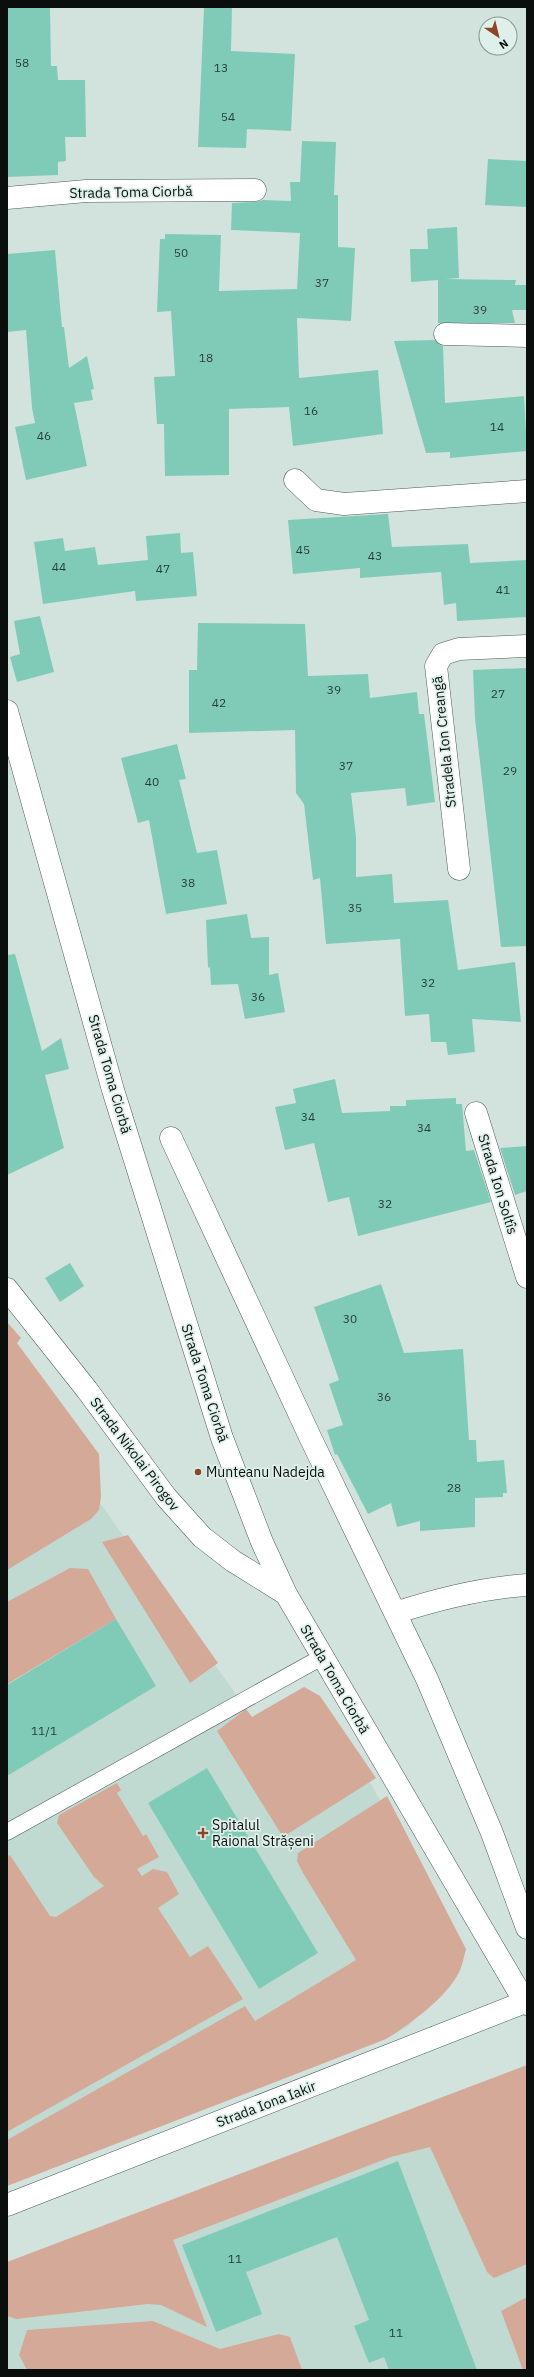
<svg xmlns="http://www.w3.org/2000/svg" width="534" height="2377" font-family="'IBM Plex Sans',sans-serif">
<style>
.built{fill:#c0dad2}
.green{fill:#d5a997}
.building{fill:#80cbb8}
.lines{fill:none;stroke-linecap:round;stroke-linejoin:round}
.service-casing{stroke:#4c5b57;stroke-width:17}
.minor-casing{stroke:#4c5b57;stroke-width:23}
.tertiary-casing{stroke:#4c5b57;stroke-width:23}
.service{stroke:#fff;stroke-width:16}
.minor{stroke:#fff;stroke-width:22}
.tertiary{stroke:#fff;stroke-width:22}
.poi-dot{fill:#8d4524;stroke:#dff0eb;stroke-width:1.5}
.labels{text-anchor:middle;stroke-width:3.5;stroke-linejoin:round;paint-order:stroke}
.number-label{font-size:12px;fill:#283e38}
.street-label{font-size:14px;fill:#0a0f0e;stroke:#dff0eb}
.poi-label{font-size:14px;fill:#0a0f0e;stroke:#dff0eb;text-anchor:start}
</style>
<rect width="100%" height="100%" fill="#d2e3de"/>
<!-- built -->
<path class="built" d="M 7,1372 L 252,1717 L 304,1687 L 320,1696 L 466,1949 L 460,1971 L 446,1990 L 407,2027 L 386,2039 L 7,2186 Z
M 527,2065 L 527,2370 L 7,2370 L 7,2264 Z"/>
<!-- green -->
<path class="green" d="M 7,1322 L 21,1338 L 17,1343 L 99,1454 L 101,1497 L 99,1510 L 91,1519 L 7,1570 Z
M 128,1535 L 218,1663 L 190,1683 L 102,1542 Z
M 70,1568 L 88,1569 L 116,1619 L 7,1684 L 7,1602 Z
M 304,1687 L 320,1696 L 376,1778 L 283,1837 L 217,1731 L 246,1709 L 252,1717 Z
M 117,1783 L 121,1790 L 117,1793 L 143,1836 L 146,1834 L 159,1857 L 137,1869 L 142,1876 L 153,1869 L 167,1872 L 179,1894 L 158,1908 L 190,1957 L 208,1946 L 243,1999 L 7,2132 L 7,1857 L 10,1855 L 50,1916 L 56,1917 L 104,1886 L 94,1877 L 57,1823 L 59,1815 Z
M 387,1796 L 466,1949 C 464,1956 463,1963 460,1970 C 449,1996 409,2025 386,2039 L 7,2186 L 7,2140 L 245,2006 L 255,2021 L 356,1960 L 303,1873 L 297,1861 L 298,1853 Z
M 527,2065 L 527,2264 L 494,2278 L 487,2272 L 430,2147 L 391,2157 L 173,2240 L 207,2327 L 161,2305 L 148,2304 L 16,2319 L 7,2316 L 7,2262 Z
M 527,2297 L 527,2370 L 523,2370 L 501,2311 Z
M 153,2321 L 220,2349 L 279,2334 L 290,2337 L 302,2370 L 27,2370 L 19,2355 L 27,2330 Z"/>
<!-- building -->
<path class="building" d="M 7,7 L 50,7 L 51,66 L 57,66 L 58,80 L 85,80 L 86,137 L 65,137 L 66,161 L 58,162 L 58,175 L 7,177 Z
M 204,7 L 232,7 L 231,51 L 295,54 L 291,131 L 247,129 L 246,148 L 198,147 Z
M 302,141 L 336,142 L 334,195 L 338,195 L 338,247 L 355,248 L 351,321 L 297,318 L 299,378 L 378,370 L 383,434 L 293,446 L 289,407 L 229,409 L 229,475 L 165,476 L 164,424 L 157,424 L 154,377 L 175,376 L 171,311 L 157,312 L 160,239 L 165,239 L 165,234 L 221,235 L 219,291 L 297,289 L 300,233 L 231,230 L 232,203 L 255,202 L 263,200 L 291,201 L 290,182 L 300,182 Z
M 488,159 L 527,161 L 527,207 L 485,205 Z
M 457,227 L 459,278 L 445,279 L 516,280 L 515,285 L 527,285 L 527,310 L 512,310 L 515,323 L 438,323 L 438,280 L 411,282 L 410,249 L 428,249 L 427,229 Z
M 55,250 L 62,327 L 64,327 L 69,368 L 87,356 L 94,389 L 91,390 L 93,400 L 74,403 L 87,466 L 26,480 L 15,427 L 35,423 L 32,408 L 26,330 L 7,332 L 7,254 Z
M 434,340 L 443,346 L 445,403 L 524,396 L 527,451 L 450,458 L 450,452 L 426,453 L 394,341 Z
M 388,514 L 392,547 L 468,544 L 470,563 L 527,560 L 527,617 L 457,621 L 456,603 L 444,605 L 441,572 L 360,578 L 360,568 L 293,574 L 288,520 Z
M 180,533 L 181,553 L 193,552 L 197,596 L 136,601 L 135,591 L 43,604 L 34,542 L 63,538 L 65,551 L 95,547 L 98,565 L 148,560 L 146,536 Z
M 40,616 L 54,672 L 17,682 L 10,657 L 20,654 L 14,621 Z
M 198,623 L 305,624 L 308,676 L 368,674 L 370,698 L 417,692 L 419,714 L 424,714 L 435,802 L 407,806 L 405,788 L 351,793 L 356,837 L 356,877 L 392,874 L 394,903 L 448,900 L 458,970 L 515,962 L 521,1022 L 472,1019 L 475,1052 L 448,1055 L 446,1042 L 431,1042 L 429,1014 L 405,1016 L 400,939 L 326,944 L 320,878 L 313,880 L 304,804 L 296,793 L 295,730 L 189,733 L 189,670 L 197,670 Z
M 526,668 L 527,946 L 501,947 L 475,718 L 473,670 Z
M 177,744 L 186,779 L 179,780 L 197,853 L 217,850 L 227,904 L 166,914 L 149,820 L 138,823 L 121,758 Z
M 247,914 L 251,938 L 269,937 L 269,975 L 278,973 L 285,1012 L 245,1019 L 238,984 L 211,985 L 210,967 L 208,968 L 206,920 Z
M 15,954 L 42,1051 L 61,1038 L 69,1069 L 45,1075 L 64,1148 L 7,1175 L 7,955 Z
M 335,1079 L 342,1113 L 390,1111 L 390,1106 L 406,1106 L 406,1100 L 456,1098 L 456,1104 L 462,1104 L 466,1151 L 474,1150 L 491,1202 L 358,1236 L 349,1197 L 328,1202 L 314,1143 L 285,1150 L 275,1107 L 296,1103 L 293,1089 Z
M 527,1146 L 527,1191 L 515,1195 L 500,1148 Z
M 70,1263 L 84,1286 L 60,1302 L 45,1278 Z
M 381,1284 L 404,1353 L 463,1349 L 469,1440 L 476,1440 L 477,1462 L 504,1460 L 507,1493 L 503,1493 L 503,1497 L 475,1498 L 475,1527 L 420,1531 L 420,1521 L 397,1527 L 391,1503 L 368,1514 L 337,1454 L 335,1455 L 327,1430 L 343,1425 L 329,1384 L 339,1380 L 314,1307 Z
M 116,1619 L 156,1686 L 7,1776 L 7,1685 Z
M 207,1768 L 318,1953 L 259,1989 L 148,1803 Z
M 398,2161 L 477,2370 L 389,2370 L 384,2357 L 369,2363 L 354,2326 L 369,2320 L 337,2237 L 246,2272 L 262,2314 L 216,2332 L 182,2245 Z"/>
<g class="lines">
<defs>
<path id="service" d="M 7,1832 L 322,1657"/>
<path id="minor" d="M 7,198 L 86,191 L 255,190
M 445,334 L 527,336
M 295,480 L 316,500 L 344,504 L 527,491
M 7,711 L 113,1090 L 222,1438 L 262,1542 L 286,1594 L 525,2002
M 459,869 L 436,666 L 443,654 L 459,649 L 527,646
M 476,1113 L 527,1277
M 171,1138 L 311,1439 L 427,1679 L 492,1833 L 527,1928
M 7,1289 L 87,1390 L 166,1497 L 202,1537 L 233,1561 L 286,1594
M 395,1613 C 438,1599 482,1588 527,1585"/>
<path id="tertiary" d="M 7,2205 L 525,2002 L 527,2004"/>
</defs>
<!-- service casing -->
<use href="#service" class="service-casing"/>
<!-- minor casing -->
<use href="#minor" class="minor-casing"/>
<!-- tertiary casing -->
<use href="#tertiary" class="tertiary-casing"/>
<!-- service -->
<use href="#service" class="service"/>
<!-- minor -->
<use href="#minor" class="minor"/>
<!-- tertiary -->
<use href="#tertiary" class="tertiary"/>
</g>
<!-- markers -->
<g class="poi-dot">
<circle cx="198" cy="1472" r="4"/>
<path d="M201 1827h4v4h4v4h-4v4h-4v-4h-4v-4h4z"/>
</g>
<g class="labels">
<!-- number labels -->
<g class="number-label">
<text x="22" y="67">58</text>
<text x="221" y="72">13</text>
<text x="228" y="121">54</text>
<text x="181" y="257">50</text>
<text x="322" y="287">37</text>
<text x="480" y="314">39</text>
<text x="206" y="362">18</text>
<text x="311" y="415">16</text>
<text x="497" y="431">14</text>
<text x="44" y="440">46</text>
<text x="303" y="554">45</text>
<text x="375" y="560">43</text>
<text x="59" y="571">44</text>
<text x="163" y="573">47</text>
<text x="503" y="594">41</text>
<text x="334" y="694">39</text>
<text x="498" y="698">27</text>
<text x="219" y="707">42</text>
<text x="346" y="770">37</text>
<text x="510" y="775">29</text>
<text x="152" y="786">40</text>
<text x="188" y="887">38</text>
<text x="355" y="912">35</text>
<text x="428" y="987">32</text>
<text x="258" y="1001">36</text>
<text x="308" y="1121">34</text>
<text x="424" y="1132">34</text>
<text x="385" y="1208">32</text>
<text x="350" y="1323">30</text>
<text x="384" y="1401">36</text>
<text x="454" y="1492">28</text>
<text x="44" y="1735">11/1</text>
<text x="235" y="2263">11</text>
<text x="396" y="2337">11</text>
</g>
<!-- street labels -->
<g class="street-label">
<text transform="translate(131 192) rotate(-1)" y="5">Strada Toma Ciorbă</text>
<text transform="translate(444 742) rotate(-96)" y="5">Stradela Ion Creangă</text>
<text transform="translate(110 1074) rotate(74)" y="5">Strada Toma Ciorbă</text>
<text transform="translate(498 1184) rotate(73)" y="5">Strada Ion Soltîs</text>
<text transform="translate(205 1383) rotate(72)" y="5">Strada Toma Ciorbă</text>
<text transform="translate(135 1454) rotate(53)" y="5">Strada Nikolai Pirogov</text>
<text transform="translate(335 1679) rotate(60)" y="5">Strada Toma Ciorbă</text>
<text transform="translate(266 2104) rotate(-21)" y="5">Strada Iona Iakir</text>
</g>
<!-- poi labels -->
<g class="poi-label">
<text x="206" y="1477">Munteanu Nadejda</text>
<text x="212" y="1830">Spitalul<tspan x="212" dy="16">Raional Strășeni</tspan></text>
</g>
</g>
<!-- border -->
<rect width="534" height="2377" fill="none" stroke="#0a0f0e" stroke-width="16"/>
<!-- north arrow -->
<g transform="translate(498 36) rotate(145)"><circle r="19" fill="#dff0eb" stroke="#8a9693"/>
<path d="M0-3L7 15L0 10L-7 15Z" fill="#8d4524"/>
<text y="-6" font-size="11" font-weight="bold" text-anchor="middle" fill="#0a0f0e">N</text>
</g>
</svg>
